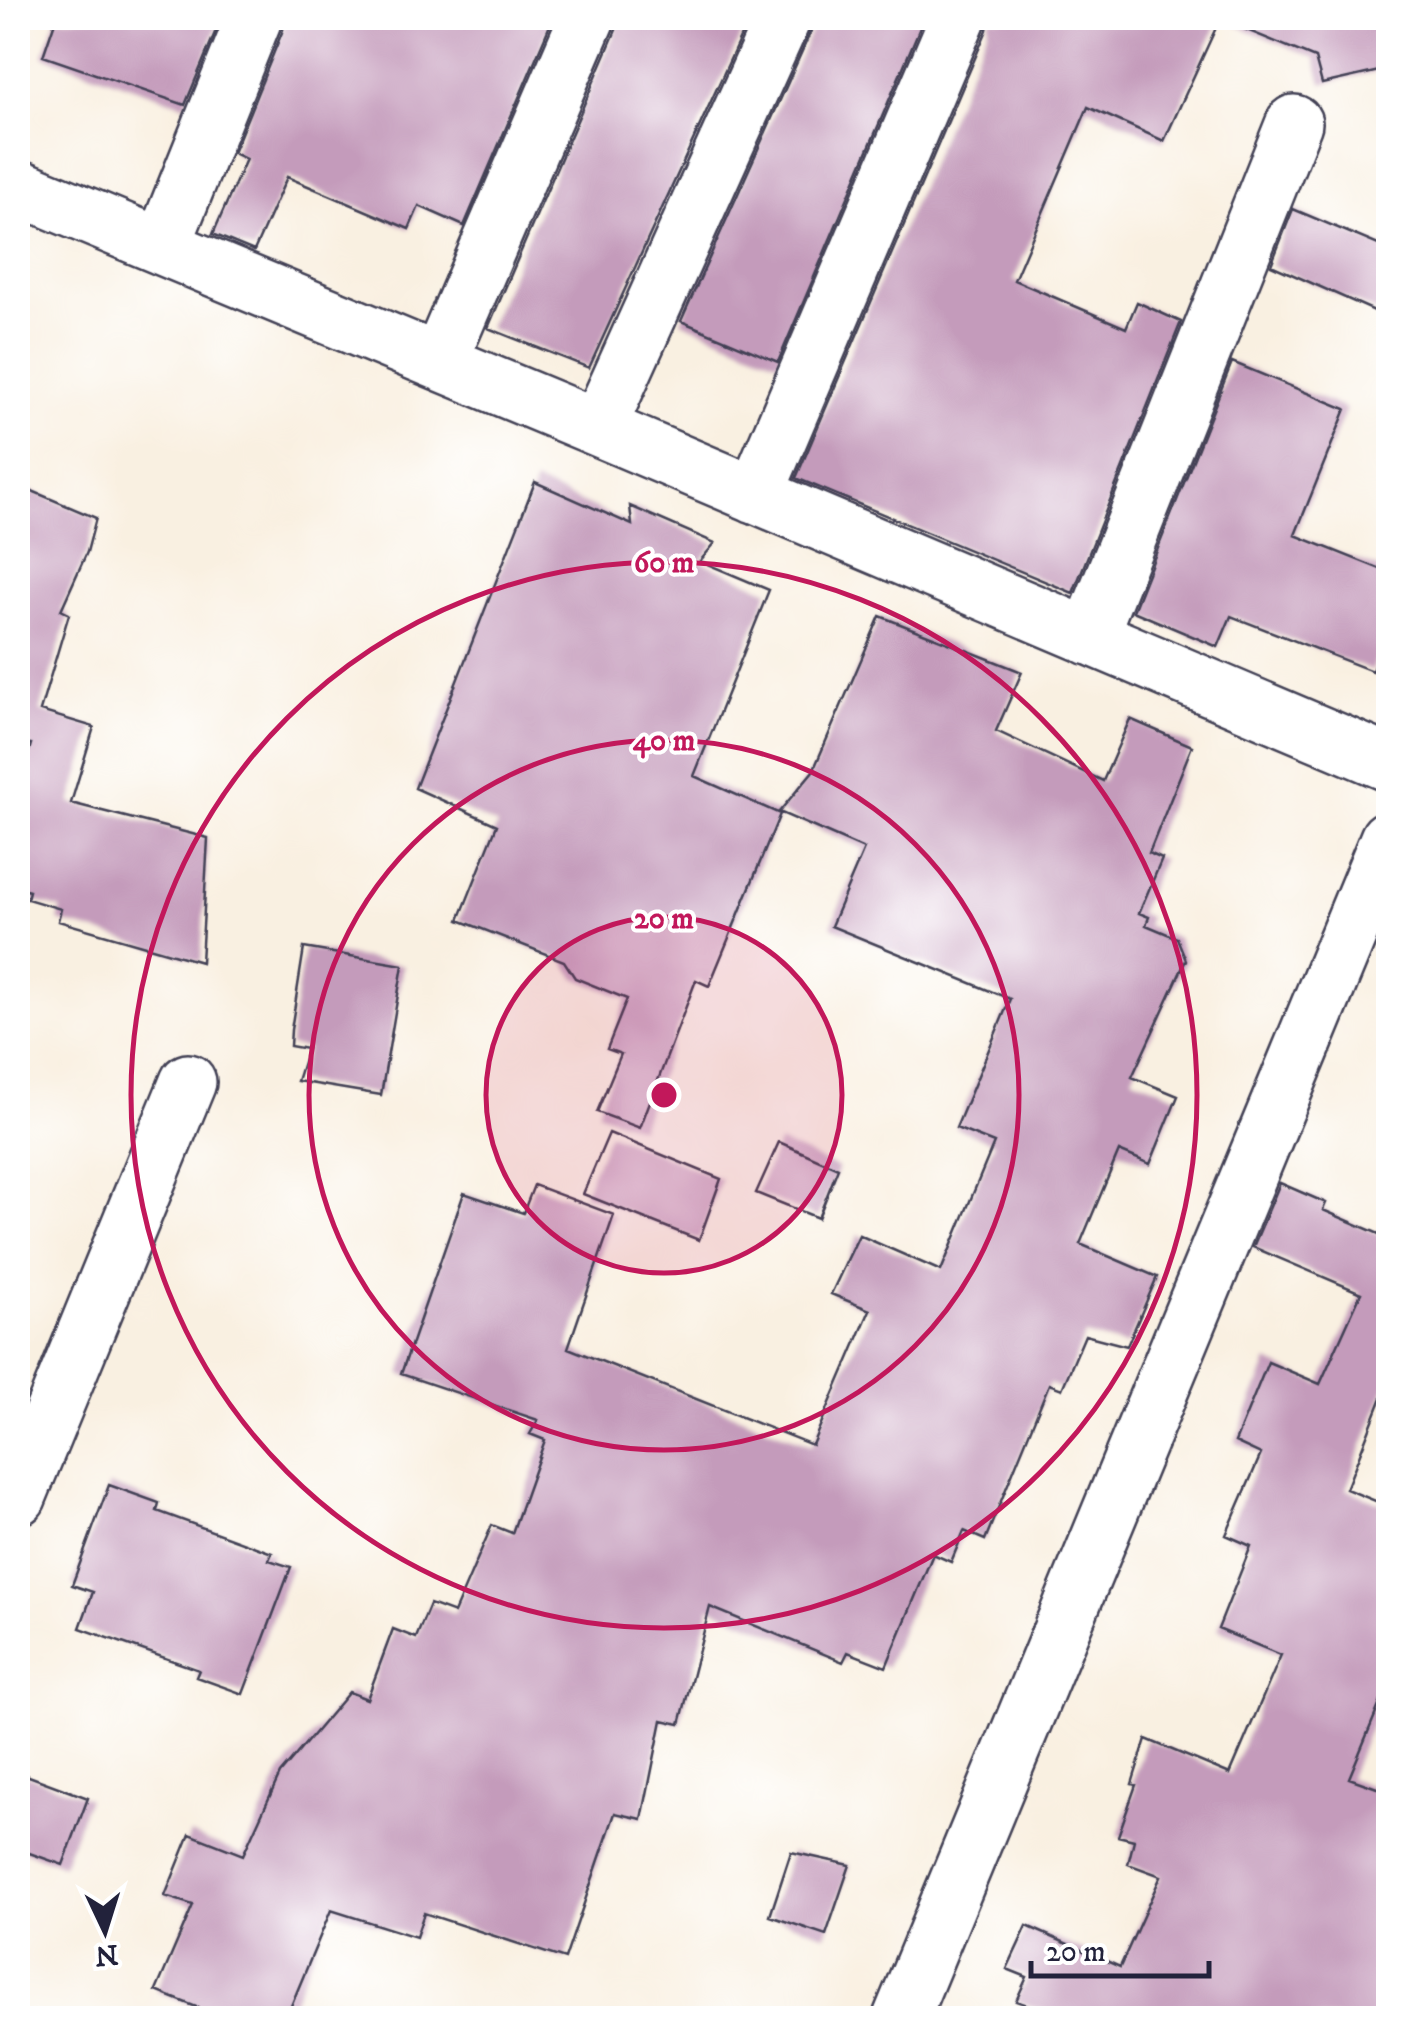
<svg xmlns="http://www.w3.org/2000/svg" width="1406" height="2036" font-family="'IM FELL DW Pica',serif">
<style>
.building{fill:#c49bbb}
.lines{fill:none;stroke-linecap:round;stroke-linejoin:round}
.minor-casing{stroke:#424154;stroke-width:60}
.minor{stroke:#fff;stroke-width:55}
.ring{fill:none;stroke:#c2185b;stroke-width:5}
.centre{fill:#c2185b;stroke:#fff;stroke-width:5}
.ring-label{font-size:30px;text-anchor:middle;font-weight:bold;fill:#c2185b;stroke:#fff;stroke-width:8;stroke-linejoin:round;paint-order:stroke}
</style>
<rect width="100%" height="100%" fill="#fff"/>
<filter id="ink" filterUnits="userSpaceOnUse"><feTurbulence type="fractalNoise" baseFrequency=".01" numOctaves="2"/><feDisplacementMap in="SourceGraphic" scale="20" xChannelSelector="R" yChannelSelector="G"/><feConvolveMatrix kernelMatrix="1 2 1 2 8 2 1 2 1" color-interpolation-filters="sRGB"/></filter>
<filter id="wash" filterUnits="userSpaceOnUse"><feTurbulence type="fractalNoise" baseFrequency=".0048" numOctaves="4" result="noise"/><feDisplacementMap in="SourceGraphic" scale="40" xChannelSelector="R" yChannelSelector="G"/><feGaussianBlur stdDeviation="2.25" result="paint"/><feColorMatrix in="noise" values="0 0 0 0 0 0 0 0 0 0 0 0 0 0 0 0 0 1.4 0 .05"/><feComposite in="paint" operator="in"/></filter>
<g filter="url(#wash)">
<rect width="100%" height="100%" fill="#f9f0e1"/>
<g id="blocks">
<!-- building -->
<path class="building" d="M 56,18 L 221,18 L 185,105 L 43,56 Z
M 285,18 L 553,18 L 464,226 L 419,206 L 409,229 L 287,177 L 254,251 L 213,234 L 246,159 L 233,153 L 283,30 Z
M 618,18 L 749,18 L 589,368 L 488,328 L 616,30 Z
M 814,18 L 924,18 L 778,362 L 681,321 L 811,31 Z
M 989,18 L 1388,18 L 1388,69 L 1322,84 L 1315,58 L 1220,19 L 1164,141 L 1088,107 L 1014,280 L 1126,328 L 1137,302 L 1181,322 L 1073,593 L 796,478 L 987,30 Z
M 1293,209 L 1388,249 L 1388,317 L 1271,265 Z
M 1232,362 L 1346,409 L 1295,535 L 1388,572 L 1388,629 L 1372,671 L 1231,616 L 1218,647 L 1133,611 Z
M 535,482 L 632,525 L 630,506 L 715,543 L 700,561 L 769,590 L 694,776 L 780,814 L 709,986 L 696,980 L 640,1128 L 597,1112 L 621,1054 L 607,1049 L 627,999 L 575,978 L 564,961 L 459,920 L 497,825 L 415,788 Z
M 18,485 L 96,518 L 87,552 L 61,610 L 69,614 L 40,711 L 94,727 L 71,803 L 208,838 L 201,962 L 58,921 L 61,909 L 27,899 L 29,891 L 18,888 L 18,790 L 31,744 L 18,742 Z
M 880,616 L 1022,672 L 996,731 L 1103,781 L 1130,719 L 1192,746 L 1149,853 L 1162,859 L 1139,913 L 1149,917 L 1146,925 L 1177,938 L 1186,960 L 1132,1077 L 1178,1096 L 1150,1164 L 1119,1151 L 1080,1244 L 1157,1277 L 1127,1346 L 1085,1335 L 1062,1389 L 1049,1384 L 985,1540 L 964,1531 L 951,1562 L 933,1554 L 886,1667 L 848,1652 L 843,1662 L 710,1607 L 680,1724 L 662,1720 L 642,1819 L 615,1813 L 565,1959 L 424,1913 L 416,1937 L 331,1910 L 286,2018 L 224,2018 L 156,1991 L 193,1905 L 165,1896 L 190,1834 L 243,1855 L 280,1774 L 349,1692 L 367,1699 L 393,1629 L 416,1638 L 430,1604 L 454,1613 L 492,1525 L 512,1533 L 545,1440 L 530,1434 L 538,1420 L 401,1374 L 464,1193 L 523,1213 L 534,1185 L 614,1215 L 568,1348 L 812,1445 L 870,1310 L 831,1294 L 859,1235 L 941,1271 L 994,1143 L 956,1128 L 1010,999 L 831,926 L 864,849 L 779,812 L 813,771 Z
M 304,948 L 403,965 L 381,1095 L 297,1081 L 307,1049 L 290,1046 L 291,1030 Z
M 609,1133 L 721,1179 L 699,1240 L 583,1194 Z
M 779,1142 L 838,1168 L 818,1218 L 756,1193 Z
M 1280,1183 L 1326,1203 L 1323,1210 L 1386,1237 L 1388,1230 L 1388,1382 L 1346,1489 L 1388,1506 L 1388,1684 L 1349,1778 L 1388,1792 L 1388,2018 L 1065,2018 L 1016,2001 L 1027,1977 L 1007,1969 L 1027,1926 L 1120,1967 L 1161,1876 L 1128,1864 L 1134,1840 L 1118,1836 L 1136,1785 L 1132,1784 L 1146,1739 L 1230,1774 L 1281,1655 L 1218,1629 L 1251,1546 L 1226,1535 L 1261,1454 L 1235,1442 L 1268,1362 L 1320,1384 L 1361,1293 L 1253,1247 Z
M 109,1485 L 159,1503 L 157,1511 L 272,1553 L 269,1560 L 291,1567 L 243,1694 L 196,1677 L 199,1670 L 80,1628 L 93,1592 L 72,1585 Z
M 18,1772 L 88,1798 L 63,1865 L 18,1849 Z
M 791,1852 L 850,1865 L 826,1935 L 770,1916 Z"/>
</g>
</g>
<g filter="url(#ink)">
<use href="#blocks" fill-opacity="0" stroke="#424154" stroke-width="2.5"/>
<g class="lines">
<defs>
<path id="minor" d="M 18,187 L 598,428 L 1388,763
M 162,247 L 254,18
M 439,362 L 587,18
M 598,428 L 783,18
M 755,495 L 958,18
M 1089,637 L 1294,123
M 18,1497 L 188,1082
M 901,2018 L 1388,839"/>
</defs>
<!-- minor casing -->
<use href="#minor" class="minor-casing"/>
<!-- minor -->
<use href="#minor" class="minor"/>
</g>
</g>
<!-- distance rings -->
<circle cx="664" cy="1095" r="178" fill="#c2185b" fill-opacity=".12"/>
<g class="ring">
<circle cx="664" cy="1095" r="178"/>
<circle cx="664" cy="1095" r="355"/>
<circle cx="664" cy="1095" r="533"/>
</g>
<circle cx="664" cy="1095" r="15" class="centre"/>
<g class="ring-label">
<text x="664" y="572">60 m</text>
<text x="664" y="750">40 m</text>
<text x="664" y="928">20 m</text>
</g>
<!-- margin -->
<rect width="1406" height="2036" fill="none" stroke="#fff" stroke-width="60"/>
<!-- north arrow -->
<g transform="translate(105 1931) rotate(176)" stroke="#ffffff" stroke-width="8" paint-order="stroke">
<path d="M0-8L18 38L0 25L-18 38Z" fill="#22223b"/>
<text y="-15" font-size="28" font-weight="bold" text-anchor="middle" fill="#22223b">N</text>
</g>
<!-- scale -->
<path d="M1031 1961v15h178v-15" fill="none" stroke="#22223b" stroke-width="5"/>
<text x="1046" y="1961" font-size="30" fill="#22223b" stroke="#ffffff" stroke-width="8" paint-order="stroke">20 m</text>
</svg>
